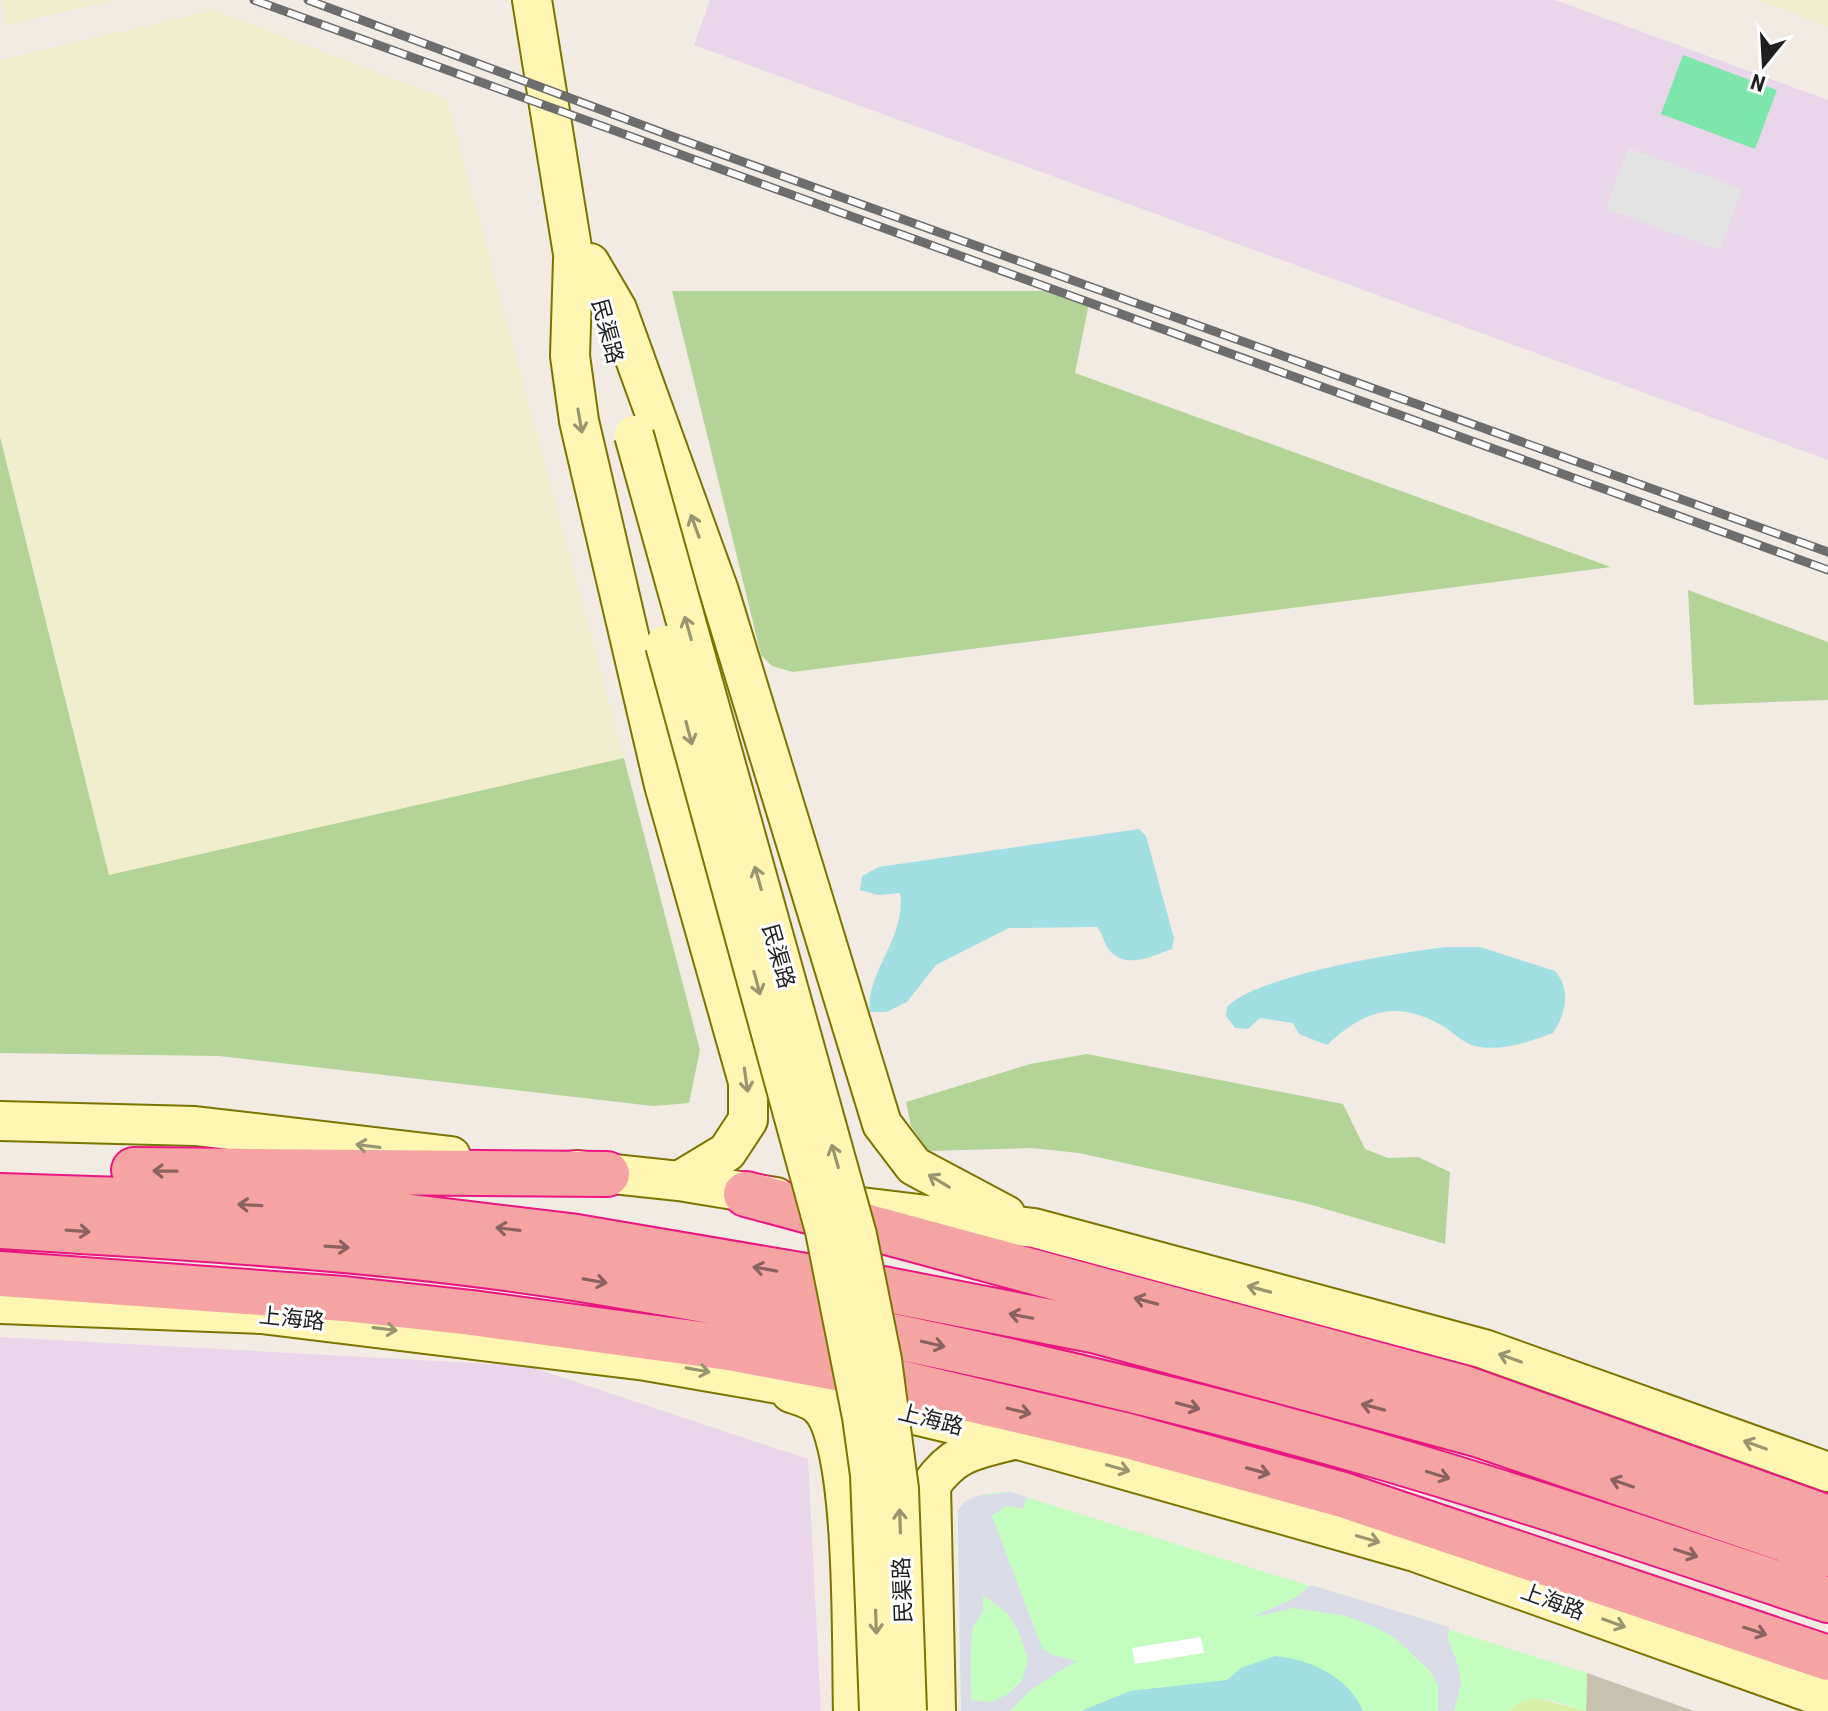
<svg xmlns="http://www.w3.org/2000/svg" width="1828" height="1711" font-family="'Roboto Condensed','Noto Sans SC',sans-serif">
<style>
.industrial{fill:#ead6ea}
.construction{fill:#c6c2af}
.farmland{fill:#f1eece}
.grass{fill:#d7efa6}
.forest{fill:#b3d496}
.park{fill:#c4febe}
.pitch{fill:#7ce6ab}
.parking{fill:#e3e3e3}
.plaza{fill:#d9dbe7;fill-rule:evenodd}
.water{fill:#a1dfe2}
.pier{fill:#fff}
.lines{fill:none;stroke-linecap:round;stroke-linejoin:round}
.secondary-casing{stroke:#7c7400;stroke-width:42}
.trunk-casing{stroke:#ea1683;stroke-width:48}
.secondary{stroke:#fff6b4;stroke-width:38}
.trunk{stroke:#f6a4a3;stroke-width:44}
.rail-casing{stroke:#6d6d6d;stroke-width:9}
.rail{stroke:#fff;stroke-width:6;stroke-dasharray:18;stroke-linecap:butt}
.secondary-bridge-casing{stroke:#7c7400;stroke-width:42;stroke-linecap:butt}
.secondary-bridge{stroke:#fff6b4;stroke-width:38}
.oneway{stroke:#9a9571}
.oneway2{stroke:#8a6261}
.labels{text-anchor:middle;stroke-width:6;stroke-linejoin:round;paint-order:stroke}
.street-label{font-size:22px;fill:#1f1f1f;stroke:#fff}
</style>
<rect width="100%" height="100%" fill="#f1ebe4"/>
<!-- industrial -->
<path class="industrial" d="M 710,0 L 1555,0 L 1828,100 L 1828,460 L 694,45 Z
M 0,1337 L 528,1366 L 808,1459 L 821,1711 L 0,1711 Z"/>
<!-- construction -->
<path class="construction" d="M 1587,1673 L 1694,1711 L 1586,1711 Z"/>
<!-- farmland -->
<path class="farmland" d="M 2,0 L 118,0 L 5,25 Z
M 1758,0 L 1828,0 L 1828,27 Z
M 214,10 L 447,99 L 624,758 L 109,876 L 0,437 L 0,60 Z"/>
<!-- grass -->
<path class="grass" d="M 1531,1697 L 1586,1711 L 1510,1711 L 1518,1702 Z"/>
<!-- forest -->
<path class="forest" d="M 672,291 L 1058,291 L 1089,303 L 1075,373 L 1611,567 L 793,672 L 772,666 L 761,655 Z
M 0,437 L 109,875 L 624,758 L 700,1050 L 689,1103 L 653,1106 L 219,1056 L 0,1053 Z
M 1688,590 L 1828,642 L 1828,700 L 1694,705 Z
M 1087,1054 L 1343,1104 L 1365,1149 L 1388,1158 L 1418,1157 L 1450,1172 L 1445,1244 L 1305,1203 L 1079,1153 L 1031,1148 L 928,1151 L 911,1126 L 906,1102 L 1030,1064 Z"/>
<!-- park -->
<path class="park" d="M 1010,1492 L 1587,1673 L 1586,1711 C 1560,1704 1530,1688 1510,1711 L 961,1711 L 958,1511 C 971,1493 989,1493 1010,1492 Z"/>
<!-- pitch -->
<path class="pitch" d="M 1683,55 L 1777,90 L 1755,149 L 1661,114 Z"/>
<!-- parking -->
<path class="parking" d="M 1628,148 L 1742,189 L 1720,250 L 1606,209 Z"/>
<!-- plaza -->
<path class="plaza" d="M 1010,1492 L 1027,1497 L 1023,1509 L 1006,1506 L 992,1516 L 1042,1648 L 1050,1654 L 1076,1661 L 1032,1689 L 1010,1711 L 961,1711 L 958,1511 L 965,1501 L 976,1496 ZM 983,1595 L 1007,1613 L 1019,1632 L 1028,1660 L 1022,1681 L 1008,1694 L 992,1702 L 971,1700 L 971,1640 L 973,1627 L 983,1612 Z
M 1311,1585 L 1449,1627 L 1448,1639 L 1458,1665 L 1461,1685 L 1454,1711 L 1438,1711 L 1438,1685 L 1430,1671 L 1395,1638 L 1375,1627 L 1346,1616 L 1294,1608 L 1250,1618 L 1295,1598 Z"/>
<!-- water -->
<path class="water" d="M 1139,829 L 1146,836 L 1174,938 L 1172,949 C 1152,956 1126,970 1109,950 C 1104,943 1103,934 1097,927 L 1009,928 L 936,965 L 907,1002 L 886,1012 L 870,1012 C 865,973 907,937 900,893 L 878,895 L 860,890 L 862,876 L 879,867 Z
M 1448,947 L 1480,947 L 1555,971 C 1571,989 1566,1014 1553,1033 C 1529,1042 1500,1052 1475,1046 C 1463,1043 1453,1032 1443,1026 C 1396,999 1365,1010 1327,1045 L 1299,1034 L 1293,1023 L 1260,1018 L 1248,1029 L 1235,1028 L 1226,1016 L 1227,1007 C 1258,975 1400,952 1448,947 Z
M 1275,1656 C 1310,1659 1349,1677 1363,1711 L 1081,1711 L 1130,1691 L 1227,1680 L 1241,1668 Z"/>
<!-- pier -->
<path class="pier" d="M 1201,1637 L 1204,1653 L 1135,1664 L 1132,1648 Z"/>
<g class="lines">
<defs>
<path id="secondary" d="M 532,0 L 578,285
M 573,260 L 570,356 L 579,421 L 664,785 L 748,1082 L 748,1120 L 727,1152 L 679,1181
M 590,263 L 617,309 L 719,591 L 882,1124 L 914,1166 L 1006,1215
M 0,1121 L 195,1126 L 451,1156
M 576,1170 L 679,1181 L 776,1197
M 845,1205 L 1034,1228 L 1484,1349 L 1828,1472
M 0,1304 L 261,1314 L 646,1361 L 807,1389 L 1015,1439 L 1415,1552 L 1828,1699
M 791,1393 C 800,1396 812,1399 819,1406 C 857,1440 851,1654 853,1711
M 936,1711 L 931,1485 C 955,1451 975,1450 1013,1440"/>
<path id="trunk" d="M 134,1170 L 607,1174
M 746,1194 L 1464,1388 L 1828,1518
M 0,1196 L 184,1202 L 395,1215 L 570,1236 L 888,1290 L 1097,1331 L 1477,1434 L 1828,1554
M 0,1226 C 194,1238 388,1248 581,1279 C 844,1321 1106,1378 1362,1451 C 1519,1496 1673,1549 1828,1600
M 0,1274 L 344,1299 L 472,1313 L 729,1348 L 841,1369 L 1128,1436 L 1343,1495 L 1828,1658"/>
</defs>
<!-- secondary casing -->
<use href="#secondary" class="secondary-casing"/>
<!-- trunk casing -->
<use href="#trunk" class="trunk-casing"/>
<!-- secondary -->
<use href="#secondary" class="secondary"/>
<!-- trunk -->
<use href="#trunk" class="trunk"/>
<defs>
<path id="rail" d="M 254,0 L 1828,570
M 308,0 L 674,137 L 1828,552"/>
</defs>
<!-- rail casing -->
<use href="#rail" class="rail-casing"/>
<!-- rail -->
<use href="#rail" class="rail"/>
<defs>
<path id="secondary-bridge" d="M 634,435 L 857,1235 L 882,1360 L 899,1489 L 907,1711
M 665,645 L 825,1231 L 862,1417 L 870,1475 L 879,1711"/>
</defs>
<!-- secondary-bridge casing -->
<use href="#secondary-bridge" class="secondary-bridge-casing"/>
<!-- secondary-bridge -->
<use href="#secondary-bridge" class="secondary-bridge"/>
</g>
<!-- one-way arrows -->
<defs><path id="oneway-shaft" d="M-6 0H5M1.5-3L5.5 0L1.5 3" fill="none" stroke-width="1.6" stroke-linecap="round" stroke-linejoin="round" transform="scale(2)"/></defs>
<g class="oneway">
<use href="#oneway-shaft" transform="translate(580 421) rotate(80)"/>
<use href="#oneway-shaft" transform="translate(695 526) rotate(-110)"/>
<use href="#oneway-shaft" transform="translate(688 628) rotate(-106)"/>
<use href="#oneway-shaft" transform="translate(689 733) rotate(75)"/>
<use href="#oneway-shaft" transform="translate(758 878) rotate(-106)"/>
<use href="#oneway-shaft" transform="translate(757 983) rotate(75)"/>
<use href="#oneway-shaft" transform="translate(746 1080) rotate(82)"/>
<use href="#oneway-shaft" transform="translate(368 1146) rotate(-173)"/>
<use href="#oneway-shaft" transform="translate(835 1156) rotate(-106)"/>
<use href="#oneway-shaft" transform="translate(939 1181) rotate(-149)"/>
<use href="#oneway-shaft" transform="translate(1259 1289) rotate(-165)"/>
<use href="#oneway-shaft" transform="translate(385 1329) rotate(7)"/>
<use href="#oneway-shaft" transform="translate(1510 1358) rotate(-160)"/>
<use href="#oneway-shaft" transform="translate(698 1370) rotate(10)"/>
<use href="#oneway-shaft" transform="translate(1755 1445) rotate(-160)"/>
<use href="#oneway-shaft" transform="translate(1118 1468) rotate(16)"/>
<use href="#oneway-shaft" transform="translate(900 1521) rotate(-92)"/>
<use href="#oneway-shaft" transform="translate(1368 1539) rotate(16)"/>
<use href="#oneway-shaft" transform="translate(876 1622) rotate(88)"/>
<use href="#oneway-shaft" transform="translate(1614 1623) rotate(20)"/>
</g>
<g class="oneway2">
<use href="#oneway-shaft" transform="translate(165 1171) rotate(-179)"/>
<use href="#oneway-shaft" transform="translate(250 1205) rotate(-177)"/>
<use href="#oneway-shaft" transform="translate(508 1229) rotate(-173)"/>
<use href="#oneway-shaft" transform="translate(78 1231) rotate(4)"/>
<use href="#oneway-shaft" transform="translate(337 1247) rotate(4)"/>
<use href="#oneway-shaft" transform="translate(765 1269) rotate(-170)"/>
<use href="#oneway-shaft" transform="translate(595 1281) rotate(10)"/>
<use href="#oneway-shaft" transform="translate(1146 1301) rotate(-165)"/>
<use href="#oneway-shaft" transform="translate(1021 1316) rotate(-169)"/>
<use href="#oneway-shaft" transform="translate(933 1344) rotate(13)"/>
<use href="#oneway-shaft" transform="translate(1188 1406) rotate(15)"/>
<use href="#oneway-shaft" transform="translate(1373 1407) rotate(-165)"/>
<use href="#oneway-shaft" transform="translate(1019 1411) rotate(13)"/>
<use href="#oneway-shaft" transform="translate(1258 1471) rotate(15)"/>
<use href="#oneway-shaft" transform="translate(1438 1475) rotate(17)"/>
<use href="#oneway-shaft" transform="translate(1622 1483) rotate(-161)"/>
<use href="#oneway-shaft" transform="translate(1686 1553) rotate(18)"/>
<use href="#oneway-shaft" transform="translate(1755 1631) rotate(18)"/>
</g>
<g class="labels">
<!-- street labels -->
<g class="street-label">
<text transform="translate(608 331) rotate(75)" y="8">民渠路</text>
<text transform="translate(779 956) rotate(74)" y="8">民渠路</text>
<text transform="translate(292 1318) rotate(6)" y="8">上海路</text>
<text transform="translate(931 1419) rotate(14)" y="8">上海路</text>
<text transform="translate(902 1590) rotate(-92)" y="8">民渠路</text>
<text transform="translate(1553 1601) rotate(20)" y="8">上海路</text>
</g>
</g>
<!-- north arrow -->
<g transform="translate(1764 64) rotate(198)" stroke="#ffffff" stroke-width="6" paint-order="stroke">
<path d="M0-6L14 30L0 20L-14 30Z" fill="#1f1f1f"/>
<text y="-12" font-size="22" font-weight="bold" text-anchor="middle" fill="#1f1f1f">N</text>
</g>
</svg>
